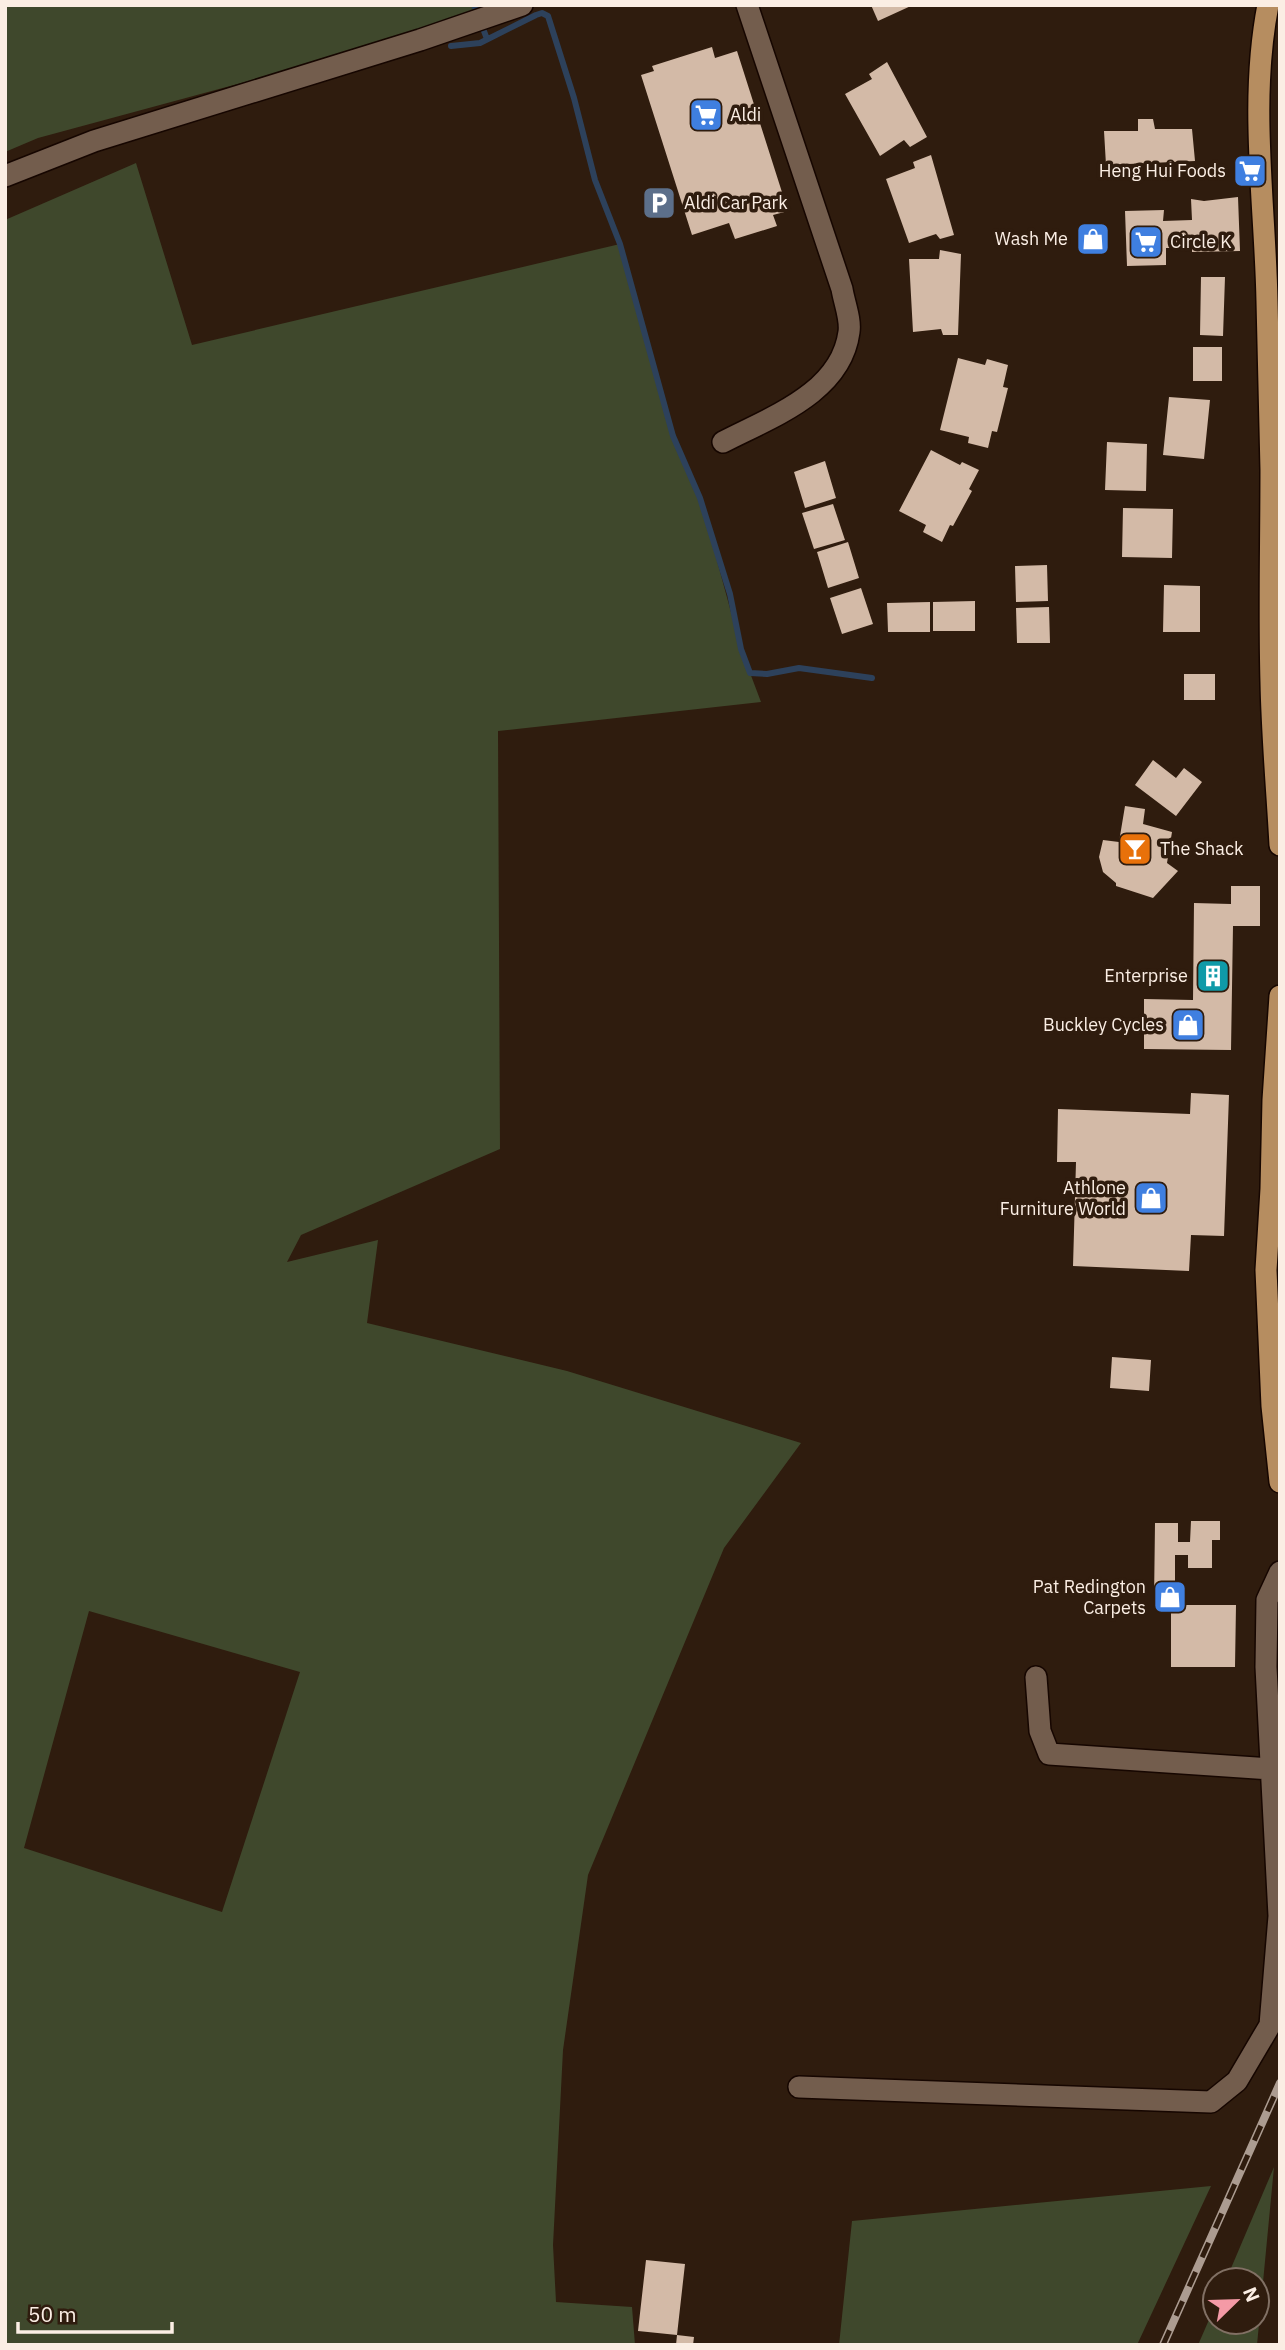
<svg xmlns="http://www.w3.org/2000/svg" width="1285" height="2350" font-family="'IBM Plex Sans',sans-serif">
<style>
.green{fill:#3f482c;fill-rule:evenodd}
.lines{fill:none;stroke-linecap:round;stroke-linejoin:round}
.stream{stroke:#2d415b;stroke-width:6}
.building{fill:#d3baa7}
.minor-casing{stroke:#160600;stroke-width:24}
.major-casing{stroke:#160600;stroke-width:24}
.minor{stroke:#735d4d;stroke-width:21}
.major{stroke:#b68d60;stroke-width:21}
.rail-casing{stroke:#ac9c91;stroke-width:8}
.rail{stroke:#2f1c0e;stroke-width:5;stroke-dasharray:16;stroke-linecap:butt}
.labels{text-anchor:middle;stroke-width:7;stroke-linejoin:round;paint-order:stroke}
.poi-label{font-size:18px;fill:#fbeee4;stroke:#2f1c0e;text-anchor:end}
</style>
<rect width="100%" height="100%" fill="#2f1c0e"/>
<!-- green -->
<path class="green" d="M 5,5 L 491,5 L 367,49 L 38,138 L 5,152 Z
M 136,163 L 192,345 L 620,244 L 673,436 L 700,498 L 741,649 L 761,702 L 498,731 L 500,1149 L 301,1235 L 287,1262 L 378,1240 L 367,1323 L 567,1371 L 801,1443 L 724,1548 L 588,1875 L 563,2050 L 553,2245 L 556,2302 L 632,2307 L 635,2345 L 5,2345 L 5,220 ZM 89,1611 L 300,1672 L 222,1912 L 24,1848 Z
M 1274,2167 L 1257,2345 L 1198,2345 L 1215,2306 L 1215,2322 L 1257,2322 L 1257,2280 L 1226,2280 Z
M 1211,2186 L 1137,2345 L 839,2345 L 852,2221 Z"/>
<g class="lines">
<!-- stream -->
<path class="stream" d="M 474,5 L 487,39
M 451,46 L 480,43 L 536,15 L 542,13 L 548,16 L 574,98 L 595,180 L 620,244 L 673,436 L 700,498 L 730,594 L 741,649 L 750,673 L 767,674 L 799,668 L 872,678"/>
</g>
<!-- building -->
<path class="building" d="M 871,5 L 913,5 L 878,21 Z
M 712,47 L 715,58 L 737,51 L 788,211 L 773,215 L 777,226 L 735,239 L 729,223 L 692,235 L 641,75 L 654,71 L 652,66 Z
M 887,62 L 927,137 L 910,147 L 904,140 L 880,156 L 845,94 L 872,79 L 869,74 Z
M 1138,119 L 1153,119 L 1155,129 L 1192,129 L 1195,161 L 1106,165 L 1104,131 L 1138,131 Z
M 931,155 L 954,235 L 940,239 L 936,234 L 909,243 L 886,179 L 915,168 L 913,162 Z
M 1238,197 L 1240,251 L 1192,252 L 1192,248 L 1166,248 L 1166,265 L 1127,266 L 1125,211 L 1164,210 L 1163,221 L 1192,220 L 1191,199 L 1204,201 Z
M 940,250 L 961,254 L 958,335 L 943,335 L 941,329 L 913,332 L 909,259 L 939,259 Z
M 1201,277 L 1225,277 L 1223,336 L 1200,335 Z
M 1193,347 L 1222,347 L 1222,381 L 1193,381 Z
M 958,358 L 985,365 L 987,359 L 1008,365 L 1003,387 L 1008,388 L 997,432 L 992,431 L 988,448 L 968,443 L 969,437 L 940,430 Z
M 1169,397 L 1210,400 L 1204,459 L 1163,455 Z
M 1107,442 L 1147,444 L 1146,491 L 1105,490 Z
M 931,450 L 960,465 L 962,462 L 979,470 L 969,489 L 972,491 L 953,526 L 950,525 L 942,542 L 923,532 L 926,525 L 899,511 Z
M 825,461 L 836,498 L 805,508 L 794,472 Z
M 833,504 L 845,540 L 814,549 L 802,513 Z
M 1123,508 L 1173,509 L 1172,558 L 1122,557 Z
M 848,542 L 859,578 L 828,588 L 817,552 Z
M 1047,565 L 1048,601 L 1016,602 L 1015,566 Z
M 1164,585 L 1200,586 L 1200,632 L 1163,632 Z
M 861,588 L 873,624 L 842,634 L 830,598 Z
M 975,601 L 975,631 L 933,631 L 933,602 Z
M 930,602 L 930,632 L 888,632 L 887,603 Z
M 1049,607 L 1050,643 L 1017,643 L 1016,608 Z
M 1184,674 L 1215,674 L 1215,700 L 1184,700 Z
M 1153,760 L 1176,778 L 1184,768 L 1202,782 L 1176,816 L 1135,785 Z
M 1125,806 L 1145,809 L 1143,824 L 1172,832 L 1167,863 L 1178,871 L 1153,898 L 1116,886 L 1116,883 L 1103,872 L 1099,857 L 1103,840 L 1119,842 Z
M 1231,886 L 1260,886 L 1260,926 L 1233,926 L 1231,1050 L 1144,1049 L 1144,999 L 1193,1000 L 1194,903 L 1231,904 Z
M 1191,1093 L 1229,1095 L 1224,1236 L 1191,1235 L 1189,1271 L 1073,1266 L 1076,1162 L 1057,1162 L 1058,1109 L 1190,1114 Z
M 1112,1357 L 1151,1360 L 1149,1391 L 1110,1388 Z
M 1191,1521 L 1220,1521 L 1220,1540 L 1212,1540 L 1212,1568 L 1188,1568 L 1188,1555 L 1175,1555 L 1175,1593 L 1185,1593 L 1185,1605 L 1236,1605 L 1235,1667 L 1171,1667 L 1171,1602 L 1154,1602 L 1155,1523 L 1178,1523 L 1178,1542 L 1190,1542 Z
M 646,2260 L 685,2264 L 677,2335 L 694,2337 L 693,2345 L 676,2345 L 677,2335 L 638,2331 Z"/>
<g class="lines">
<defs>
<path id="minor" d="M 5,176 L 94,141 L 420,40 L 522,5
M 723,442 C 771,417 841,393 849,332 C 851,319 844,302 842,289 L 747,5
M 1036,1677 L 1040,1731 L 1049,1754 L 1271,1769
M 799,2087 L 1211,2102 L 1237,2081 L 1270,2025 L 1279,1916 L 1266,1667 L 1267,1600 L 1280,1572"/>
<path id="major" d="M 1268,5 C 1249,102 1265,203 1267,301 C 1268,357 1270,414 1271,470 C 1271,540 1269,611 1271,682 C 1272,736 1277,791 1280,845
M 1280,996 L 1273,1100 L 1271,1189 L 1266,1270 L 1272,1406 L 1280,1482"/>
</defs>
<!-- minor casing -->
<use href="#minor" class="minor-casing"/>
<!-- major casing -->
<use href="#major" class="major-casing"/>
<!-- minor -->
<use href="#minor" class="minor"/>
<!-- major -->
<use href="#major" class="major"/>
<defs>
<path id="rail" d="M 1163,2345 L 1280,2083"/>
</defs>
<!-- rail casing -->
<use href="#rail" class="rail-casing"/>
<!-- rail -->
<use href="#rail" class="rail"/>
</g>
<!-- icons -->
<defs>
<symbol id="supermarket-square" viewBox="-11 -11 22 22"><rect x="-9" y="-9" width="18" height="18" rx="4" fill="#3f7fe0" stroke="#2f1c0e"/><path d="M-6-5.5h2.5l.6 2H6L4.5 2H-2.5L-4.4-4H-6ZM-1.5 3.2a1.3 1.3 0 1 0 .1 0ZM3 3.2a1.3 1.3 0 1 0 .1 0Z" fill="#fff"/></symbol>
<symbol id="parking-square" viewBox="-11 -11 22 22"><rect x="-9" y="-9" width="18" height="18" rx="4" fill="#5c6f8a" stroke="#2f1c0e"/><path d="M-3.5-5.5H1a3.5 3.5 0 0 1 0 7H-1V5.5H-3.5ZM-1-3.4V-.6H.8a1.4 1.4 0 0 0 0-2.8Z" fill="#fff"/></symbol>
<symbol id="shop-square" viewBox="-11 -11 22 22"><rect x="-9" y="-9" width="18" height="18" rx="4" fill="#3f7fe0" stroke="#2f1c0e"/><path d="M-5-2.5h2.3a2.7 3.5 0 0 1 5.4 0H5L5.5 6h-11ZM-1.5-2.5h3a1.5 2.3 0 0 0-3 0Z" fill="#fff"/></symbol>
<symbol id="bar-square" viewBox="-11 -11 22 22"><rect x="-9" y="-9" width="18" height="18" rx="4" fill="#e8710a" stroke="#2f1c0e"/><path d="M-6-5H6L.8 .8V4.5H3.5V6h-7V4.5H-.8V.8Z" fill="#fff"/></symbol>
<symbol id="building-square" viewBox="-11 -11 22 22"><rect x="-9" y="-9" width="18" height="18" rx="4" fill="#0f9aa8" stroke="#2f1c0e"/><path d="M-4-6H4V6H1V3H-1V6H-4ZM-2.5-4.3h1.7v1.8h-1.7ZM.8-4.3h1.7v1.8H.8ZM-2.5-1h1.7V.8h-1.7ZM.8-1h1.7V.8H.8Z" fill="#fff"/></symbol>
</defs>
<g fill-rule="evenodd">
<use href="#supermarket-square" x="687" y="96" width="38" height="38"/>
<use href="#supermarket-square" x="1231" y="152" width="38" height="38"/>
<use href="#parking-square" x="640" y="184" width="38" height="38"/>
<use href="#shop-square" x="1074" y="220" width="38" height="38"/>
<use href="#supermarket-square" x="1127" y="223" width="38" height="38"/>
<use href="#bar-square" x="1116" y="830" width="38" height="38"/>
<use href="#building-square" x="1194" y="957" width="38" height="38"/>
<use href="#shop-square" x="1169" y="1006" width="38" height="38"/>
<use href="#shop-square" x="1132" y="1179" width="38" height="38"/>
<use href="#shop-square" x="1151" y="1578" width="38" height="38"/>
</g>
<g class="labels">
<!-- poi labels -->
<g class="poi-label">
<text x="730" y="121" text-anchor="start">Aldi</text>
<text x="1226" y="177">Heng Hui Foods</text>
<text x="684" y="209" text-anchor="start">Aldi Car Park</text>
<text x="1068" y="245">Wash Me</text>
<text x="1170" y="248" text-anchor="start">Circle K</text>
<text x="1160" y="855" text-anchor="start">The Shack</text>
<text x="1188" y="982">Enterprise</text>
<text x="1164" y="1031">Buckley Cycles</text>
<text x="1126" y="1194">Athlone<tspan x="1126" dy="21">Furniture World</tspan></text>
<text x="1146" y="1593">Pat Redington<tspan x="1146" dy="21">Carpets</tspan></text>
</g>
</g>
<!-- border -->
<rect width="1285" height="2350" fill="none" stroke="#fbeee4" stroke-width="14"/>
<!-- north arrow -->
<g transform="translate(1236 2301) rotate(67)"><circle r="33" fill="#2f1c0e" stroke="#817064" stroke-width="2"/>
<path d="M0-5L12 26L0 18L-12 26Z" fill="#f49aa6"/>
<text y="-10" font-size="19" font-weight="bold" text-anchor="middle" fill="#fbeee4">N</text>
</g>
<!-- scale -->
<path d="M18 2322v10h154v-10" fill="none" stroke="#fbeee4" stroke-width="3.5"/>
<text x="28" y="2322" font-size="21" fill="#fbeee4" stroke="#2f1c0e" stroke-width="5" paint-order="stroke">50 m</text>
</svg>
